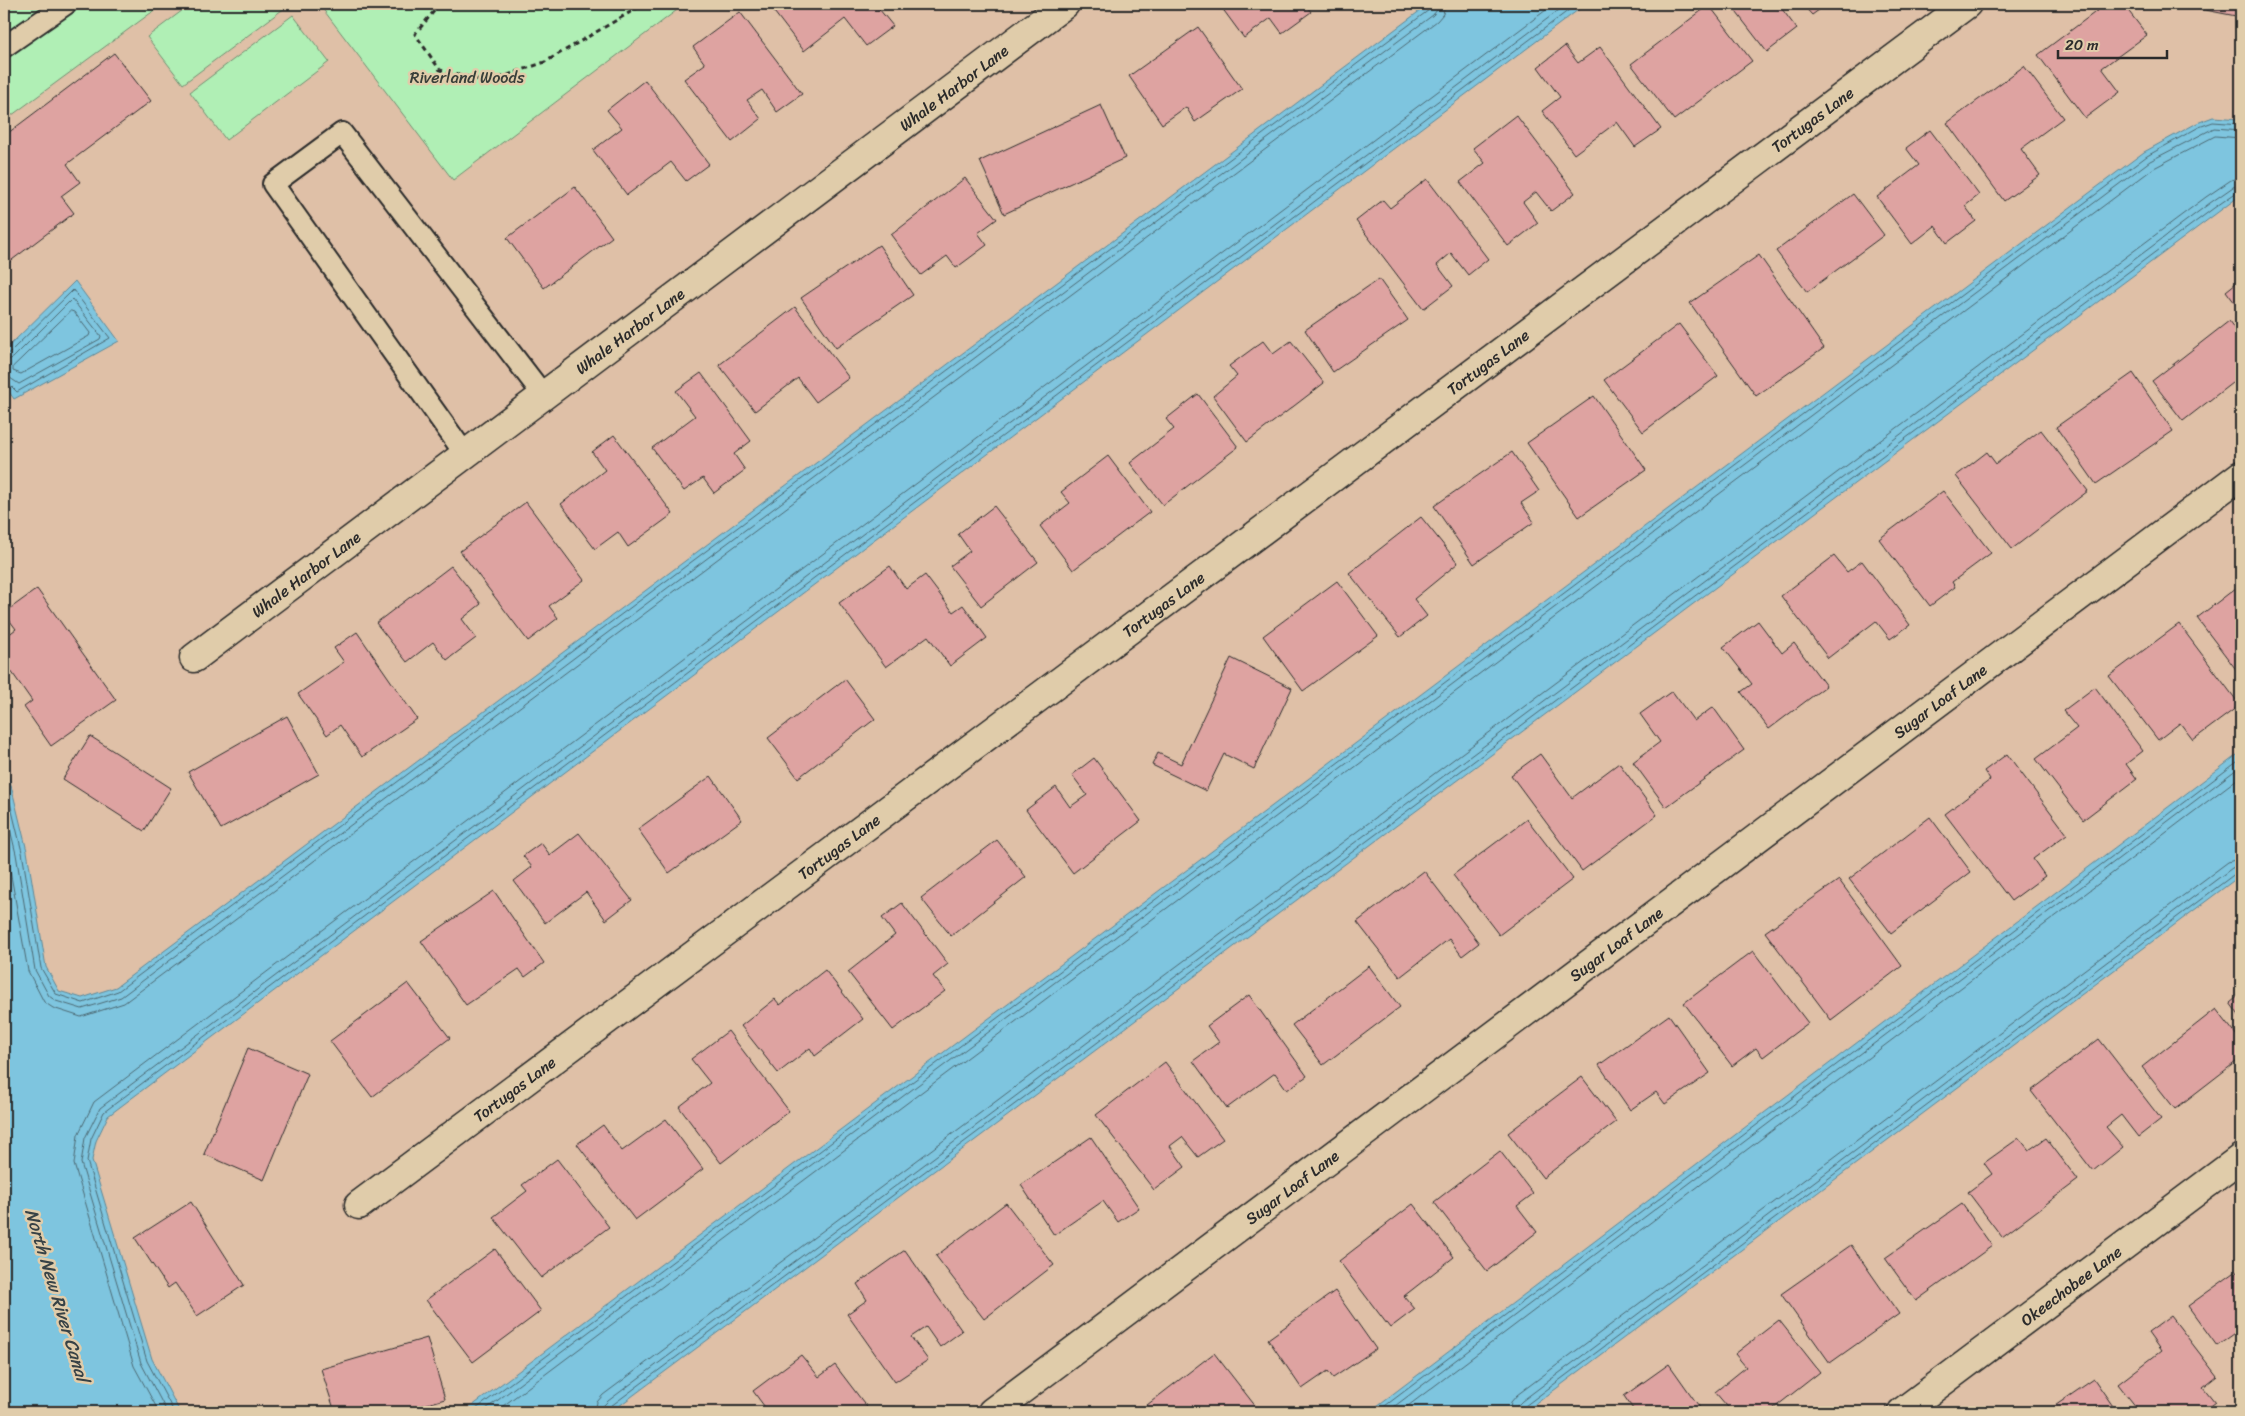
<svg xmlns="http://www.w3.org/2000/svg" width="2245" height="1416" font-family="Sriracha,sans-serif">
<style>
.green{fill:#b0efb5;stroke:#6e8d70}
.water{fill:#7ec5df;stroke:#5d8797}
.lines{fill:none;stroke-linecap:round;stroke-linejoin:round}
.shore{stroke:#4c6973;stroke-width:1}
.building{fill:#dea3a1;stroke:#2b2b2b}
.lane-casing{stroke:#2b2b2b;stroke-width:24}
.street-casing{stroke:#2b2b2b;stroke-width:31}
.path{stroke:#2b2b2b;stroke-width:3;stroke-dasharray:5 4;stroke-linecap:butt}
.lane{stroke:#e0ccaa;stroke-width:20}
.street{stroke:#e0ccaa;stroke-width:28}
.labels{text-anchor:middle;stroke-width:5;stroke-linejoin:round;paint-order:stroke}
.park-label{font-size:16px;fill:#383f39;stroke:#e0ccaa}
.street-label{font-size:16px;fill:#2b2b2b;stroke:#e0ccaa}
.water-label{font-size:18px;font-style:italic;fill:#374246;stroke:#e0ccaa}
</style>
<rect width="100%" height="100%" fill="#dfc0a7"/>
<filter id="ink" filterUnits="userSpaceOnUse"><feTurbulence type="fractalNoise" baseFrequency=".02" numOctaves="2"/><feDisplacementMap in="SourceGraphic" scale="10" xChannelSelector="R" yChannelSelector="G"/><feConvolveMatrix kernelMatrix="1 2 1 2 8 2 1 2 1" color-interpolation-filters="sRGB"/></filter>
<g filter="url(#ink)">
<!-- green -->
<path class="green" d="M 4,4 L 163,4 L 4,121 Z
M 191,4 L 283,4 L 286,7 L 183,84 L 147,37 Z
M 319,4 L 685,4 L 453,180 Z
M 293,15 L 329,62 L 226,140 L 190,92 Z"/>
<!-- water -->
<path class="water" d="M 1429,4 L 1586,4 L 108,1116 L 96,1141 L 92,1160 L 152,1359 L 180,1412 L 4,1412 L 4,757 L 27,851 L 46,967 L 59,991 L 82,998 L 116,987 Z
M 2213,117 L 2241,119 L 2241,195 L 611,1412 L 464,1412 L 2144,152 L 2197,123 Z
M 75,281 L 119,341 L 14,399 L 4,385 L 4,351 Z
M 2241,752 L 2241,875 L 1525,1412 L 1369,1412 Z"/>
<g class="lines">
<!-- shore -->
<path class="shore" d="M 71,311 L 74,312 L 90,333 L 89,336 L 21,374 L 13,371 L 13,367 Z
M 4,354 L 9,353 L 73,290 L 110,338 L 17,392 L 9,384 L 4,383
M 4,361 L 13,358 L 72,299 L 101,336 L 100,339 L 19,384 L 10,378 L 4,377
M 4,778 L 22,852 L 41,968 L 56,994 L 83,1003 L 118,991 L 1429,10 L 1432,4
M 4,804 L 16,854 L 35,970 L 49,996 L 56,1001 L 82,1009 L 121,997 L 1433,15 L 1437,10 L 1438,4
M 4,836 L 28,971 L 44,1002 L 53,1008 L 81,1017 L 124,1003 L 1437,21 L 1443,14 L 1445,4
M 159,1412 L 134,1366 L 74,1164 L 78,1135 L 94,1102 L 1554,4
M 167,1412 L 141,1363 L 81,1163 L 85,1138 L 100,1108 L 1567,4
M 174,1412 L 147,1361 L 87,1161 L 91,1139 L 104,1112 L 1577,4
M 472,1412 L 2147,156 L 2199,127 L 2213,122 L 2241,124
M 482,1412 L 2150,161 L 2214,128 L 2241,130
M 495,1412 L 2154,168 L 2215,136 L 2241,138
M 595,1412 L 597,1402 L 603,1395 L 2206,197 L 2231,180 L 2241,177
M 603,1412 L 603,1406 L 608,1401 L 2210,203 L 2233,187 L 2241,185
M 609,1412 L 611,1406 L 2214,208 L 2237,192 L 2241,191
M 1377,1412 L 2241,759
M 1387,1412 L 2241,766
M 1400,1412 L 2241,776
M 1509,1412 L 1511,1402 L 1517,1395 L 2228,862 L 2241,858
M 1517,1412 L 1517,1406 L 1522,1401 L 2232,868 L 2241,865
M 1523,1412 L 1525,1406 L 2236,873 L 2241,872"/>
</g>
<!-- building -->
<path class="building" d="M 768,4 L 875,4 L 893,26 L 866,46 L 845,19 L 804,51 Z
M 1219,4 L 1305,4 L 1311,12 L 1282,33 L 1271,18 L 1244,38 Z
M 1730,4 L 1788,4 L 1782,9 L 1797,29 L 1767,52 Z
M 1802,4 L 1827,4 L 1812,15 Z
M 2106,4 L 2123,4 L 2147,35 L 2102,68 L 2120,92 L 2085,118 L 2038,55 Z
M 2175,4 L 2241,4 L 2241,17 Z
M 1709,5 L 1752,61 L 1674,120 L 1631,64 Z
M 740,12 L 802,94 L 777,112 L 762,90 L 747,100 L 761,119 L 732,142 L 684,79 L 705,64 L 693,47 Z
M 1198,27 L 1242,89 L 1195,122 L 1186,107 L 1162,124 L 1129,76 Z
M 1565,46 L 1578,63 L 1600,47 L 1661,129 L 1635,147 L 1617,122 L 1574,154 L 1542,111 L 1560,97 L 1538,67 Z
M 114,53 L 151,101 L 67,164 L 80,182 L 61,196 L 74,213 L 4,266 L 4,136 Z
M 2024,66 L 2063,118 L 2021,149 L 2040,175 L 2004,201 L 1947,123 Z
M 645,80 L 709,164 L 686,181 L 671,162 L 627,195 L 593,150 L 622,128 L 607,110 Z
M 1101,105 L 1125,158 L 1004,214 L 980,161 Z
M 1516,115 L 1575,193 L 1551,211 L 1536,192 L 1523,202 L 1538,223 L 1508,246 L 1460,182 L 1485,163 L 1473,148 Z
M 1930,130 L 1979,195 L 1965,206 L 1976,221 L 1947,243 L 1935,226 L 1912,244 L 1877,197 L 1919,165 L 1906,148 Z
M 965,178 L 997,219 L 978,233 L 987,245 L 956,268 L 947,256 L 921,275 L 891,235 Z
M 1427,179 L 1488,259 L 1468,275 L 1451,253 L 1437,265 L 1453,286 L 1423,309 L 1356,221 L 1383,200 L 1390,208 Z
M 575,187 L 612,237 L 544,288 L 507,238 Z
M 1853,194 L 1884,235 L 1807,292 L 1776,251 Z
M 879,245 L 913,295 L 836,348 L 801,298 Z
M 1759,255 L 1824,348 L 1756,396 L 1690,303 Z
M 1379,279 L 1408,320 L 1333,372 L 1305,330 Z
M 2241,279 L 2241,311 L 2226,291 Z
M 795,307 L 849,378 L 816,402 L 798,378 L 755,411 L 719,365 Z
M 2229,321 L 2241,338 L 2241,376 L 2183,421 L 2152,381 Z
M 1679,324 L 1718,376 L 1643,432 L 1604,380 Z
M 1263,341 L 1273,354 L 1291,341 L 1324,383 L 1247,442 L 1213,396 L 1237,376 L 1229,366 Z
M 701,373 L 751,441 L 734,454 L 745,470 L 714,493 L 703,478 L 684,491 L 652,448 L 695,416 L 676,391 Z
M 2133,373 L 2173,431 L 2096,484 L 2056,427 Z
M 1198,394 L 1238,447 L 1163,505 L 1130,463 L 1174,429 L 1166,419 Z
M 1594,396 L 1646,470 L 1579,517 L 1527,443 Z
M 2041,430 L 2088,491 L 2012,549 L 1956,476 L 1987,452 L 1996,464 Z
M 614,435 L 673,514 L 628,547 L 618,532 L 595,549 L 561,504 L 605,470 L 592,452 Z
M 1512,452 L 1539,491 L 1521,503 L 1534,522 L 1474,564 L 1434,506 Z
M 1108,456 L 1150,512 L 1073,570 L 1040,526 L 1070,503 L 1061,492 Z
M 1943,491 L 1991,553 L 1952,582 L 1955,587 L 1930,606 L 1879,539 Z
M 526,502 L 584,580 L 549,606 L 558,618 L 528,641 L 460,551 Z
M 994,506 L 1038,562 L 981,606 L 950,566 L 970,551 L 958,534 Z
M 1421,517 L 1458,563 L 1414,599 L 1427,616 L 1400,637 L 1349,573 Z
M 1834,556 L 1847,572 L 1862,561 L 1910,625 L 1890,639 L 1876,621 L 1828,658 L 1781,596 Z
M 451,566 L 481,604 L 462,619 L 476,638 L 447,660 L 433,642 L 407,662 L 376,623 Z
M 890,566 L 906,589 L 925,575 L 953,612 L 963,605 L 987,638 L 950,666 L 928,636 L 886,667 L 839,603 Z
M 1337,581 L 1378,636 L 1303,691 L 1263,636 Z
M 2241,584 L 2241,676 L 2197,618 Z
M 37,589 L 116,700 L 51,746 L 24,707 L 32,701 L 4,661 L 4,638 L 16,629 L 4,613 Z
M 1758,621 L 1782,653 L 1794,643 L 1826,686 L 1769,729 L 1741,692 L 1752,684 L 1723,647 Z
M 2179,624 L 2240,705 L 2193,740 L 2180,723 L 2158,740 L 2109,676 Z
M 357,632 L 417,719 L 362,757 L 340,725 L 327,735 L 298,694 L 344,662 L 334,648 Z
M 1231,658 L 1292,688 L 1254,769 L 1224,754 L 1206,791 L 1152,765 L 1158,753 L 1181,764 Z
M 845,679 L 875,719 L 798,778 L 768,738 Z
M 2095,687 L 2143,751 L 2126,764 L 2137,779 L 2083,820 L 2036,759 L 2077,728 L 2063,711 Z
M 1672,691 L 1694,721 L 1713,707 L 1744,750 L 1666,807 L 1633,762 L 1660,742 L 1640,714 Z
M 287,716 L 319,774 L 221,829 L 188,772 Z
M 90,736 L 171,788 L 144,831 L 63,779 Z
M 1540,754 L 1572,798 L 1619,763 L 1657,815 L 1582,871 L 1511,775 Z
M 2007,754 L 2067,834 L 2033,859 L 2045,876 L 2011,901 L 1945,814 L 1990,780 L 1984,771 Z
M 1094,758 L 1141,821 L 1073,873 L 1026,810 L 1056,787 L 1070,807 L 1087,795 L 1072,775 Z
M 711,776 L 742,820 L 669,873 L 638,829 Z
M 1930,817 L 1971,872 L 1891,933 L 1849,879 Z
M 1527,819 L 1573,879 L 1499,935 L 1453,875 Z
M 579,833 L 632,900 L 606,920 L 586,892 L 545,923 L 514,881 L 532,867 L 523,856 L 541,843 L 550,855 Z
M 997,840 L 1026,877 L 951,936 L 921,898 Z
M 1424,871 L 1479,943 L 1462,956 L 1449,939 L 1400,977 L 1357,922 Z
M 1839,880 L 1902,966 L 1831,1020 L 1765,932 Z
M 494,891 L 544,963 L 525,977 L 519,969 L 466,1005 L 421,941 Z
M 902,903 L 948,964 L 933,976 L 945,991 L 893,1030 L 848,972 L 895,935 L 882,918 Z
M 1753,951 L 1808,1023 L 1763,1057 L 1756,1048 L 1732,1066 L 1684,1003 Z
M 1369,966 L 1400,1007 L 1323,1065 L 1292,1025 Z
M 825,970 L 863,1019 L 815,1056 L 810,1048 L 778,1073 L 741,1026 L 775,999 L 780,1005 Z
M 408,983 L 450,1038 L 372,1097 L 330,1041 Z
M 2241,994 L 2241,1018 L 2230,1003 Z
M 1249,995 L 1307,1076 L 1287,1090 L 1275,1073 L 1227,1108 L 1193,1061 L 1219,1042 L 1207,1026 Z
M 2216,1009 L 2241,1041 L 2241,1058 L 2175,1109 L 2142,1067 Z
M 1669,1015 L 1710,1073 L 1665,1104 L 1656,1092 L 1630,1110 L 1599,1065 Z
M 728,1031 L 789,1111 L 721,1163 L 679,1107 L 710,1083 L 691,1059 Z
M 2099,1039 L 2161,1119 L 2138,1137 L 2121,1115 L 2106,1127 L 2123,1147 L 2093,1171 L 2031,1091 Z
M 248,1048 L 308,1074 L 264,1180 L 204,1154 Z
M 1165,1062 L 1223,1139 L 1198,1157 L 1182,1137 L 1170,1146 L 1185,1167 L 1154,1190 L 1096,1115 Z
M 1582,1077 L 1616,1122 L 1543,1178 L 1508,1133 Z
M 666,1119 L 703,1169 L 635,1220 L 577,1144 L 603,1125 L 622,1151 Z
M 1091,1137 L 1139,1208 L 1118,1222 L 1103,1201 L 1054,1235 L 1021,1185 Z
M 2019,1138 L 2029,1150 L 2046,1138 L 2078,1180 L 2002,1237 L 1968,1192 L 1992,1174 L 1984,1163 Z
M 1500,1151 L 1533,1194 L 1517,1206 L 1537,1232 L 1487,1271 L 1434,1202 Z
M 557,1159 L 609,1227 L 541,1278 L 493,1217 L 527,1191 L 522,1185 Z
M 191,1202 L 244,1285 L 197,1316 L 175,1283 L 168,1288 L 135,1238 Z
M 1006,1203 L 1054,1265 L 984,1319 L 936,1256 Z
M 1413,1204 L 1454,1257 L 1404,1296 L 1415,1309 L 1390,1328 L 1339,1261 Z
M 1962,1204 L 1992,1246 L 1916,1301 L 1885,1258 Z
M 1851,1245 L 1899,1314 L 1830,1363 L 1781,1294 Z
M 495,1249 L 541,1311 L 473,1362 L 426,1300 Z
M 905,1250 L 962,1331 L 940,1347 L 926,1327 L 911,1337 L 928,1360 L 895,1382 L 847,1314 L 867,1300 L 857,1284 Z
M 2241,1268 L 2241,1329 L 2217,1346 L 2188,1306 Z
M 1335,1291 L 1376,1349 L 1333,1378 L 1328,1371 L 1302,1389 L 1268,1339 Z
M 2171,1316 L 2217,1376 L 2203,1387 L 2215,1402 L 2202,1412 L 2140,1412 L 2118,1384 L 2161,1351 L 2148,1333 Z
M 1779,1320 L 1820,1372 L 1769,1412 L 1732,1412 L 1715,1392 L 1746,1367 L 1735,1354 Z
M 427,1338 L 445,1399 L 399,1412 L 335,1412 L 321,1369 Z
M 1214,1353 L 1260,1412 L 1138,1412 Z
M 801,1355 L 819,1377 L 835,1365 L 867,1407 L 860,1412 L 763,1412 L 767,1410 L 753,1391 Z
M 1669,1364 L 1703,1412 L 1635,1412 L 1624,1396 Z
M 2094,1379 L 2117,1412 L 2046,1412 Z"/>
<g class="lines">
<defs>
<path id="lane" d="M 4,47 L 66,4
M 465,454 L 273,184 L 342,133 L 544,396"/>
<g id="street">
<path id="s1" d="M 194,658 L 1065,4"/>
<path id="s2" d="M 359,1205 L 1967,4"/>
<path id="s3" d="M 992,1412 L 2241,475"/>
<path id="s4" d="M 1902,1412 L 2241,1158"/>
</g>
</defs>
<!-- lane casing -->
<use href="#lane" class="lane-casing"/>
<!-- street casing -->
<use href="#street" class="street-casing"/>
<!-- path -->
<path class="path" d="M 440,4 L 415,34 L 440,70 L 488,82 L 545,62 L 644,4"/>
<!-- lane -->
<use href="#lane" class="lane"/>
<!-- street -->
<use href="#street" class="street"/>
</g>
</g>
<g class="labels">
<!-- park labels -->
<g class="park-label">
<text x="467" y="83">Riverland Woods</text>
</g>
<!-- street labels -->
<g class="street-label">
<text dy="6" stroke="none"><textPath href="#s1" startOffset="950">Whale Harbor Lane</textPath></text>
<text dy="6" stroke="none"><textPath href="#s2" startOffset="1814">Tortugas Lane</textPath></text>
<text dy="6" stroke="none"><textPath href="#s1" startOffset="545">Whale Harbor Lane</textPath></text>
<text dy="6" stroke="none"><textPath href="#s2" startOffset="1409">Tortugas Lane</textPath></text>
<text dy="6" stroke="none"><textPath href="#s1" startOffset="140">Whale Harbor Lane</textPath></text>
<text dy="6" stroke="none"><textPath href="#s2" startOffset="1004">Tortugas Lane</textPath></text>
<text dy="6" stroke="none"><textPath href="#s3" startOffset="1185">Sugar Loaf Lane</textPath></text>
<text dy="6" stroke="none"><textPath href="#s2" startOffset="599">Tortugas Lane</textPath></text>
<text dy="6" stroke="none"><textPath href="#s3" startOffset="780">Sugar Loaf Lane</textPath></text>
<text dy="6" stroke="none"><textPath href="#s2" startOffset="194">Tortugas Lane</textPath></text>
<text dy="6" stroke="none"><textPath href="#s3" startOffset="375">Sugar Loaf Lane</textPath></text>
<text dy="6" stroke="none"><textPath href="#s4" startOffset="211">Okeechobee Lane</textPath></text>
</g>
<!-- water labels -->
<g class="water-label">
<text transform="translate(57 1295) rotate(73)" y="6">North New River Canal</text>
</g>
</g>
<!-- margin -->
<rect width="2245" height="1416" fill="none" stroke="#e0ccaa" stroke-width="20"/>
<rect x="10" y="10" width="2225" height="1396" fill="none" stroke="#2b2b2b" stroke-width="2" filter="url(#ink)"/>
<!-- scale -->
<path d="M2058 50v8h109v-8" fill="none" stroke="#2b2b2b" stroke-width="2.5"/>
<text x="2065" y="50" font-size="15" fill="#2b2b2b" stroke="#e0ccaa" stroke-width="4" paint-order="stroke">20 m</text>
</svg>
